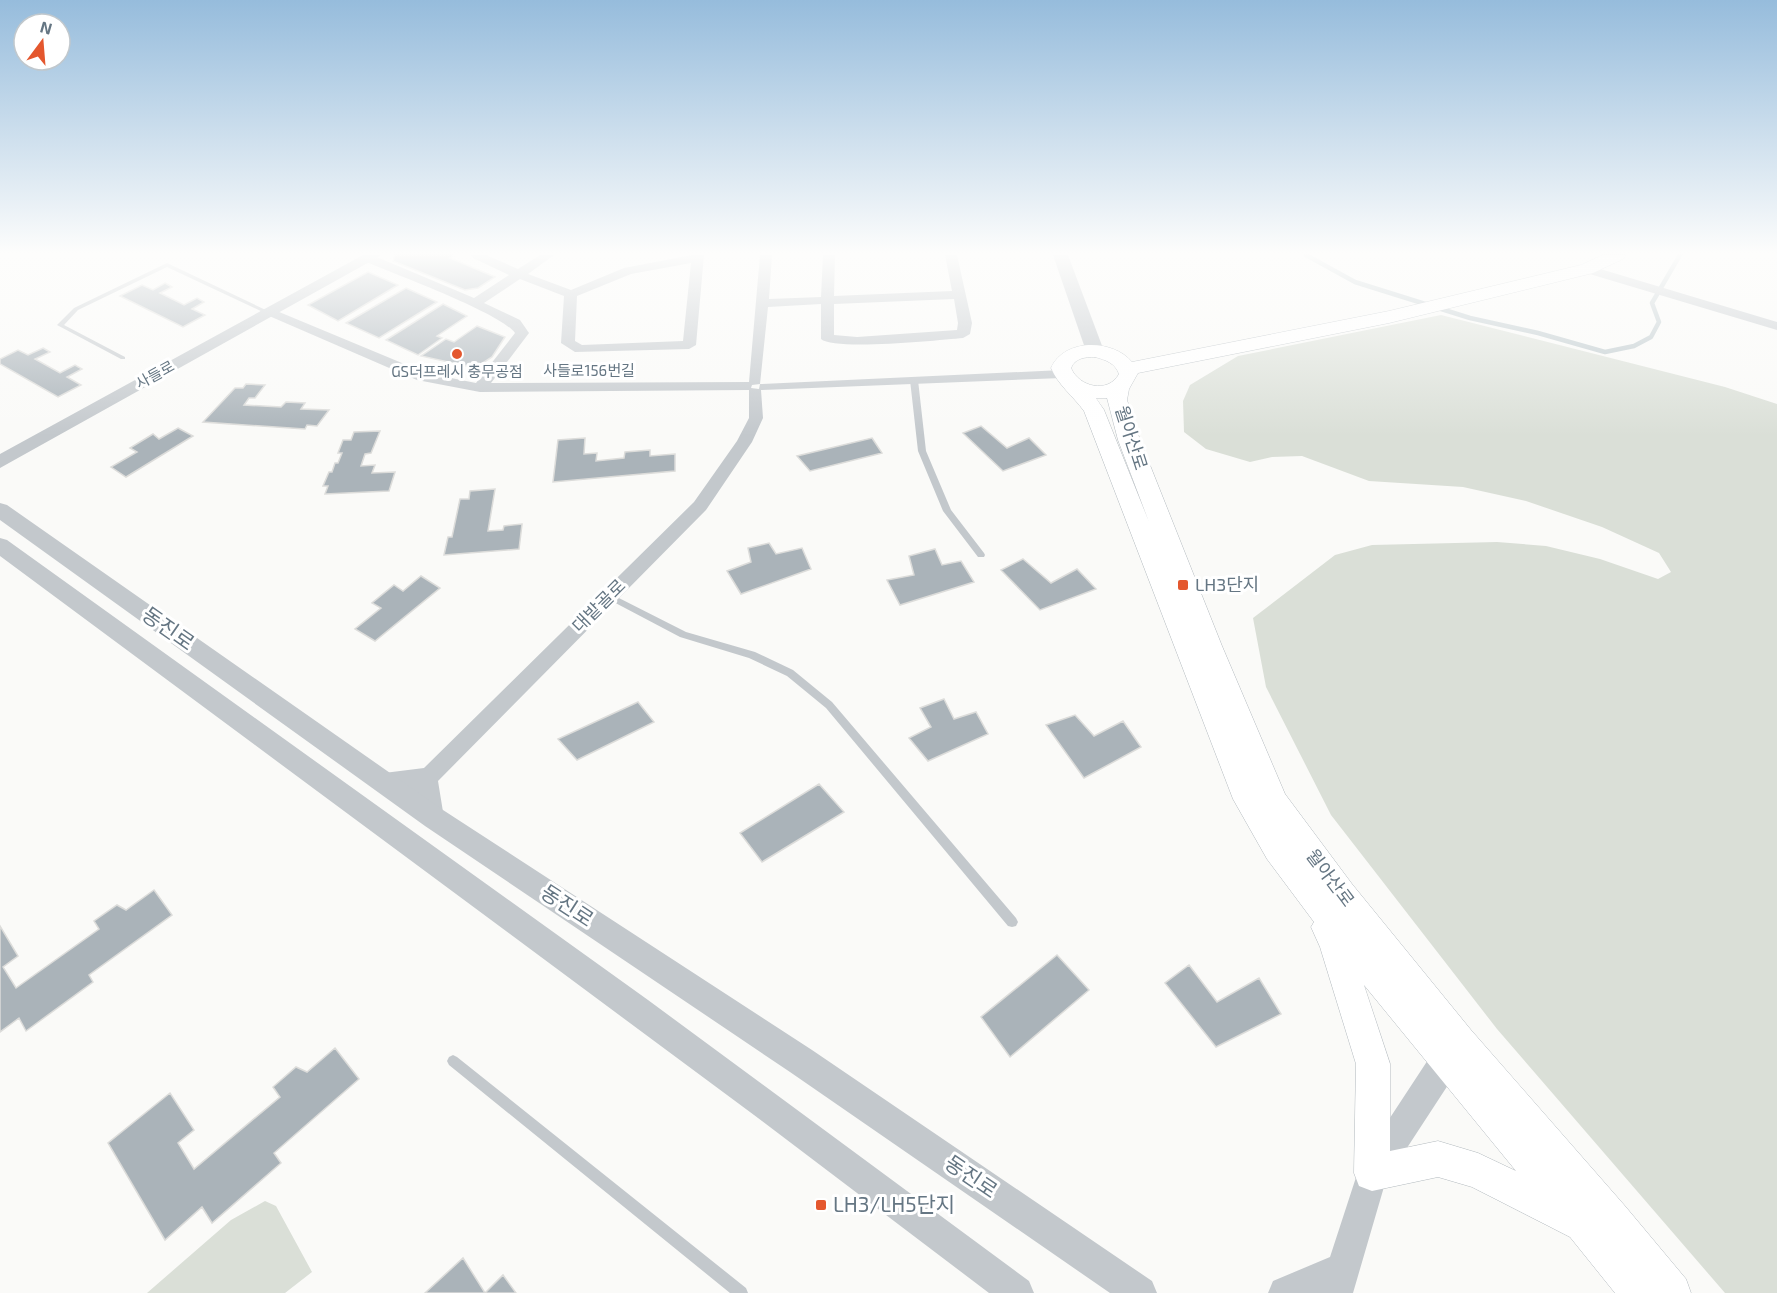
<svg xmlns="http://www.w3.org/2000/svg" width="1777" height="1293" font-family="'Exo 2','Noto Sans KR',sans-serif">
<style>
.green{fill:#dadfd7}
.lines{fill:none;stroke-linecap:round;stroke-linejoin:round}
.stream{stroke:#bbc7cb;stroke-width:4.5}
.building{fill:#aab3b9;stroke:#dcdcda;stroke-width:1.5}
.secondary-casing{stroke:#b3babf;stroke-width:1}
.service{fill:#c3c8cc;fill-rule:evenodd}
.minor{fill:#c3c8cc;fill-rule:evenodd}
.tertiary{fill:#c3c8cc;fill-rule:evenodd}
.secondary{fill:#fff;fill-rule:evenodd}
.poi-dot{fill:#e4572e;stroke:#fff;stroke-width:2}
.labels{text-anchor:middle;stroke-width:6;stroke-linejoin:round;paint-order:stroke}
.far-street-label{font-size:15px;fill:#657683;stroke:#fff}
.far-poi-label{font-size:15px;fill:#657683;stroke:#fff}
.street-label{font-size:18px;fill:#657683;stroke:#fff}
.poi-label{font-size:18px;fill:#657683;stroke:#fff;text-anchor:start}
.near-street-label{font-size:21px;fill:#657683;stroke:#fff}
.near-poi-label{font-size:21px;fill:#657683;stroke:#fff;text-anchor:start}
</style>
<rect width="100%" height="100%" fill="#fafaf8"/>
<!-- green -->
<path class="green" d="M 1441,315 L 1725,387 L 1777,404 L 1777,1293 L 1725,1293 L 1497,1029 L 1331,815 L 1266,687 L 1253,618 L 1335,555 L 1372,545 L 1497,542 L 1546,546 L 1600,559 L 1658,579 L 1671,572 L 1659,553 L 1602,527 L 1526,501 L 1463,487 L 1369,481 L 1302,456 L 1272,457 L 1250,462 L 1206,449 L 1184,432 L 1183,401 L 1190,385 L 1238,356 Z
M 265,1201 L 276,1206 L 312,1272 L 285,1293 L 147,1293 L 231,1220 Z"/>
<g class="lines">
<!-- stream -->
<path class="stream" d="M 1306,255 L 1355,282 L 1470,318 L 1538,333 L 1605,352 L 1634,346 L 1651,337 L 1659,322 L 1652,303 L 1680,255"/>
</g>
<!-- building -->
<path class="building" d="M 395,255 L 451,255 L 454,256 L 450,258 L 495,277 L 478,288 L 465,290 L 393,261 Z
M 368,272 L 398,285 L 338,321 L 308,305 Z
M 165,283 L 172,287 L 160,293 L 184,305 L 197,298 L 204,302 L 192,309 L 205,315 L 183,327 L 120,296 L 142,285 L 153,290 Z
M 406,288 L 437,302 L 379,338 L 346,323 Z
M 443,304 L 467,316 L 437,336 L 442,338 L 418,355 L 386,340 Z
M 477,326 L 505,337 L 492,357 L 475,368 L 421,356 L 446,339 L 454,342 Z
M 43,348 L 50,352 L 35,359 L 60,373 L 75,365 L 82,369 L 67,377 L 81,385 L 58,397 L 0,364 L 0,359 L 18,350 L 28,355 Z
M 246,384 L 265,385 L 255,398 L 249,398 L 244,405 L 281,407 L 286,402 L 305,403 L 301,409 L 329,410 L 317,426 L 307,425 L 305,429 L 203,422 L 235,388 L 243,388 Z
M 981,426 L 1007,448 L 1029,438 L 1046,455 L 1003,471 L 963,433 Z
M 178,428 L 193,436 L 126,477 L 111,467 L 137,452 L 130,448 L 153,434 L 159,439 Z
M 380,431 L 371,453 L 365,454 L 361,466 L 375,465 L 372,473 L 395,472 L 389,491 L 325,494 L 328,486 L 323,486 L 329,472 L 332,472 L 335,463 L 338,463 L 342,453 L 338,453 L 343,440 L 351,440 L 354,432 Z
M 585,438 L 584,454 L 597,453 L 596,461 L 624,458 L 625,452 L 650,450 L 650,456 L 675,454 L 675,471 L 553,482 L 558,440 Z
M 872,438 L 882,453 L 810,471 L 797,456 Z
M 495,489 L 488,531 L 503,530 L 504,526 L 522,524 L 519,549 L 444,555 L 448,537 L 452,537 L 460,499 L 469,499 L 470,491 Z
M 769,543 L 776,554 L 802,548 L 811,569 L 741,594 L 727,571 L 751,562 L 748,548 Z
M 935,549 L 942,565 L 961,561 L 974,582 L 900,605 L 887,580 L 914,575 L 909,556 Z
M 1023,559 L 1051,583 L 1077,569 L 1096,589 L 1040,610 L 1001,570 Z
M 421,576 L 440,588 L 375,641 L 355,629 L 381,608 L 372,603 L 394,585 L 403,591 Z
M 944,699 L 954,719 L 976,712 L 988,734 L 928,761 L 909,738 L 931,727 L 920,708 Z
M 638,702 L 654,722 L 577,760 L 558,739 Z
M 1075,715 L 1094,736 L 1123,721 L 1141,747 L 1084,778 L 1046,725 Z
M 819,784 L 844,812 L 762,862 L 740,833 Z
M 154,890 L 172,915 L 89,975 L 93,982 L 26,1031 L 19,1018 L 0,1032 L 0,926 L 18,956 L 3,967 L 16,988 L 99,929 L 94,921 L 117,905 L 126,910 Z
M 1057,955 L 1089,990 L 1010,1057 L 981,1017 Z
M 1189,965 L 1217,1002 L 1259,978 L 1281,1014 L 1216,1047 L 1165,983 Z
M 335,1048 L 359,1079 L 274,1153 L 281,1163 L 212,1223 L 202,1207 L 165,1240 L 108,1143 L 170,1093 L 194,1130 L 178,1143 L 194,1169 L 280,1097 L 273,1087 L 296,1067 L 307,1072 Z
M 463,1258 L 485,1293 L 503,1275 L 516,1293 L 425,1293 Z"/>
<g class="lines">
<defs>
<path id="secondary" d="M 1603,255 L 1626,255 L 1623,259 L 1593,273 L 1389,323 L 1138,373 L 1129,389 L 1127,400 L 1140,440 L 1222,646 L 1285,794 L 1352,884 L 1471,1030 L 1625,1206 L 1686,1279 L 1691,1293 L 1615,1293 L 1570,1237 L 1472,1187 L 1438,1177 L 1372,1191 L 1359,1186 L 1354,1173 L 1356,1064 L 1320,947 L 1311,927 L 1314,922 L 1267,859 L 1233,799 L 1084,411 C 1073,396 1058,385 1051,368 C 1064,338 1113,339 1132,362 L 1389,311 L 1581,265 ZM 1095,357 C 1106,360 1115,363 1119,374 C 1108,394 1079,387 1071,368 C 1075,358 1085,357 1095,357 ZM 1096,398 L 1107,398 L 1118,440 L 1149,522 L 1104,410 ZM 1364,985 L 1516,1171 L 1478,1153 L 1438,1141 L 1390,1151 L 1390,1064 Z"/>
</defs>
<!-- secondary casing -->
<use href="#secondary" class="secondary-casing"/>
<!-- service -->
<path class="service" d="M 167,263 L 270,312 L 265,313 L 167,267 L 78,310 L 64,325 L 125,357 L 125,359 L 121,359 L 57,325 L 74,308 Z
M 912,378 L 914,378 L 918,380 L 926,451 L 951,510 L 984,553 L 985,555 L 984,557 L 978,557 L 943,511 L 918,451 L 910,380 Z
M 609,593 L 686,632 L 755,652 L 793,670 L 832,702 L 1016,918 L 1018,922 L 1016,926 L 1012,927 L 1008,926 L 826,708 L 787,676 L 749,658 L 680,637 L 606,598 L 605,596 L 606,594 Z
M 453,1055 L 457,1057 L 746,1288 L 748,1293 L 730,1293 L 449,1065 L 447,1061 L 449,1057 Z"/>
<!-- minor -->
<path class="minor" d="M 364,255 L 372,255 L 474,298 L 509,275 L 473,258 L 471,255 L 486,255 L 518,269 L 540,255 L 554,255 L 528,274 L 571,290 L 624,268 L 692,255 L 704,255 L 696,345 L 689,349 L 575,352 L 561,343 L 564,296 L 520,279 L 484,303 L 520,320 L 529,333 L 491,383 L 749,382 L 760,255 L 772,255 L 769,299 L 821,297 L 823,255 L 835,255 L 834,296 L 952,291 L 945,255 L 957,255 L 972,323 L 970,334 L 963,338 C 940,340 834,351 821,339 L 821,304 L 768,307 L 760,384 L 1062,370 L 1069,374 L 1062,378 L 761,390 L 763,418 L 752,442 L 706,510 L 438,781 L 444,818 L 441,825 L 434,827 L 427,825 L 421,798 L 414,804 L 407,807 L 400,804 L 397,798 L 405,787 L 383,789 L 376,786 L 373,780 L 376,774 L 424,768 L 694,502 L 737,441 L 749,418 L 749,390 L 480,392 L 417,380 L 260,312 L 262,309 L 272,309 L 426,373 L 476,383 L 515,333 C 501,313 392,273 364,261 L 362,258 ZM 691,263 L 683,341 L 582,345 L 575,341 L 577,296 L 631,274 ZM 954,299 L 958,323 L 957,330 L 857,337 L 834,335 L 834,304 ZM 760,384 L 759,389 L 751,388 L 752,385 Z
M 1587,265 L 1777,322 L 1777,330 L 1583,272 L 1581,269 Z"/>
<!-- tertiary -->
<path class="tertiary" d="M 363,255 L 382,255 L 0,468 L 0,454 Z
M 1053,255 L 1068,255 L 1104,351 L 1101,355 L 1089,355 L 1086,351 Z
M 0,503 L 7,505 L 443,810 L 812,1050 L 1152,1281 L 1157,1293 L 1110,1293 L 790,1072 L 425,826 L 0,520 Z
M 0,538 L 7,540 L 648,1000 L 1029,1281 L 1034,1293 L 989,1293 L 754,1115 L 0,556 Z
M 1454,1033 L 1465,1037 L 1469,1048 L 1465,1059 L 1386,1180 L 1353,1293 L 1268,1293 L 1273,1281 L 1330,1257 L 1361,1162 L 1443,1037 Z"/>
<!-- secondary -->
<use href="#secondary" class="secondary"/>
</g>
<!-- sky -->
<linearGradient id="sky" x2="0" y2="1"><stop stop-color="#96bcdc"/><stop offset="0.58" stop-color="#fdfdfc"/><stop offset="1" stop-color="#fdfdfc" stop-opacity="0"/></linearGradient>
<rect width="1777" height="436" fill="url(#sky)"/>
<!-- markers -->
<g class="poi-dot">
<circle cx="457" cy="354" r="6"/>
<rect x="1177" y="579" width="12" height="12" rx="3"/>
<rect x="815" y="1199" width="12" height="12" rx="3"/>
</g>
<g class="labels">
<!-- far-street labels -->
<g class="far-street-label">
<text x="589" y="376">사들로156번길</text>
<text transform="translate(155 375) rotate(-29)" y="5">사들로</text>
</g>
<!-- far-poi labels -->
<g class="far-poi-label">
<text x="457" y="377">GS더프레시 충무공점</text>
</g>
<!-- street labels -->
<g class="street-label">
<text transform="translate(1131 438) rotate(72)" y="6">월아산로</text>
<text transform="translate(599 606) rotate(-45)" y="6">대밭골로</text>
<text transform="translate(1330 878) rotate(53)" y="6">월아산로</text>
</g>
<!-- poi labels -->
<g class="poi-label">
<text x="1195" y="591">LH3단지</text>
</g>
<!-- near-street labels -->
<g class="near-street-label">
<text transform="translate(168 629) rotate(35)" y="7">동진로</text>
<text transform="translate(567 906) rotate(33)" y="7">동진로</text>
<text transform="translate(971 1177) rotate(34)" y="7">동진로</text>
</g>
<!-- near-poi labels -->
<g class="near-poi-label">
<text x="833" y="1212">LH3/LH5단지</text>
</g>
</g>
<!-- north arrow -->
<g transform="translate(42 42) rotate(16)"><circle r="28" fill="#ffffff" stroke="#c1c8cd" stroke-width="1.5"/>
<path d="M0-4.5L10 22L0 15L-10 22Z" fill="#e4572e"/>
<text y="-9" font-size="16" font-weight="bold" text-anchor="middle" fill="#657683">N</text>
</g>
</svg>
